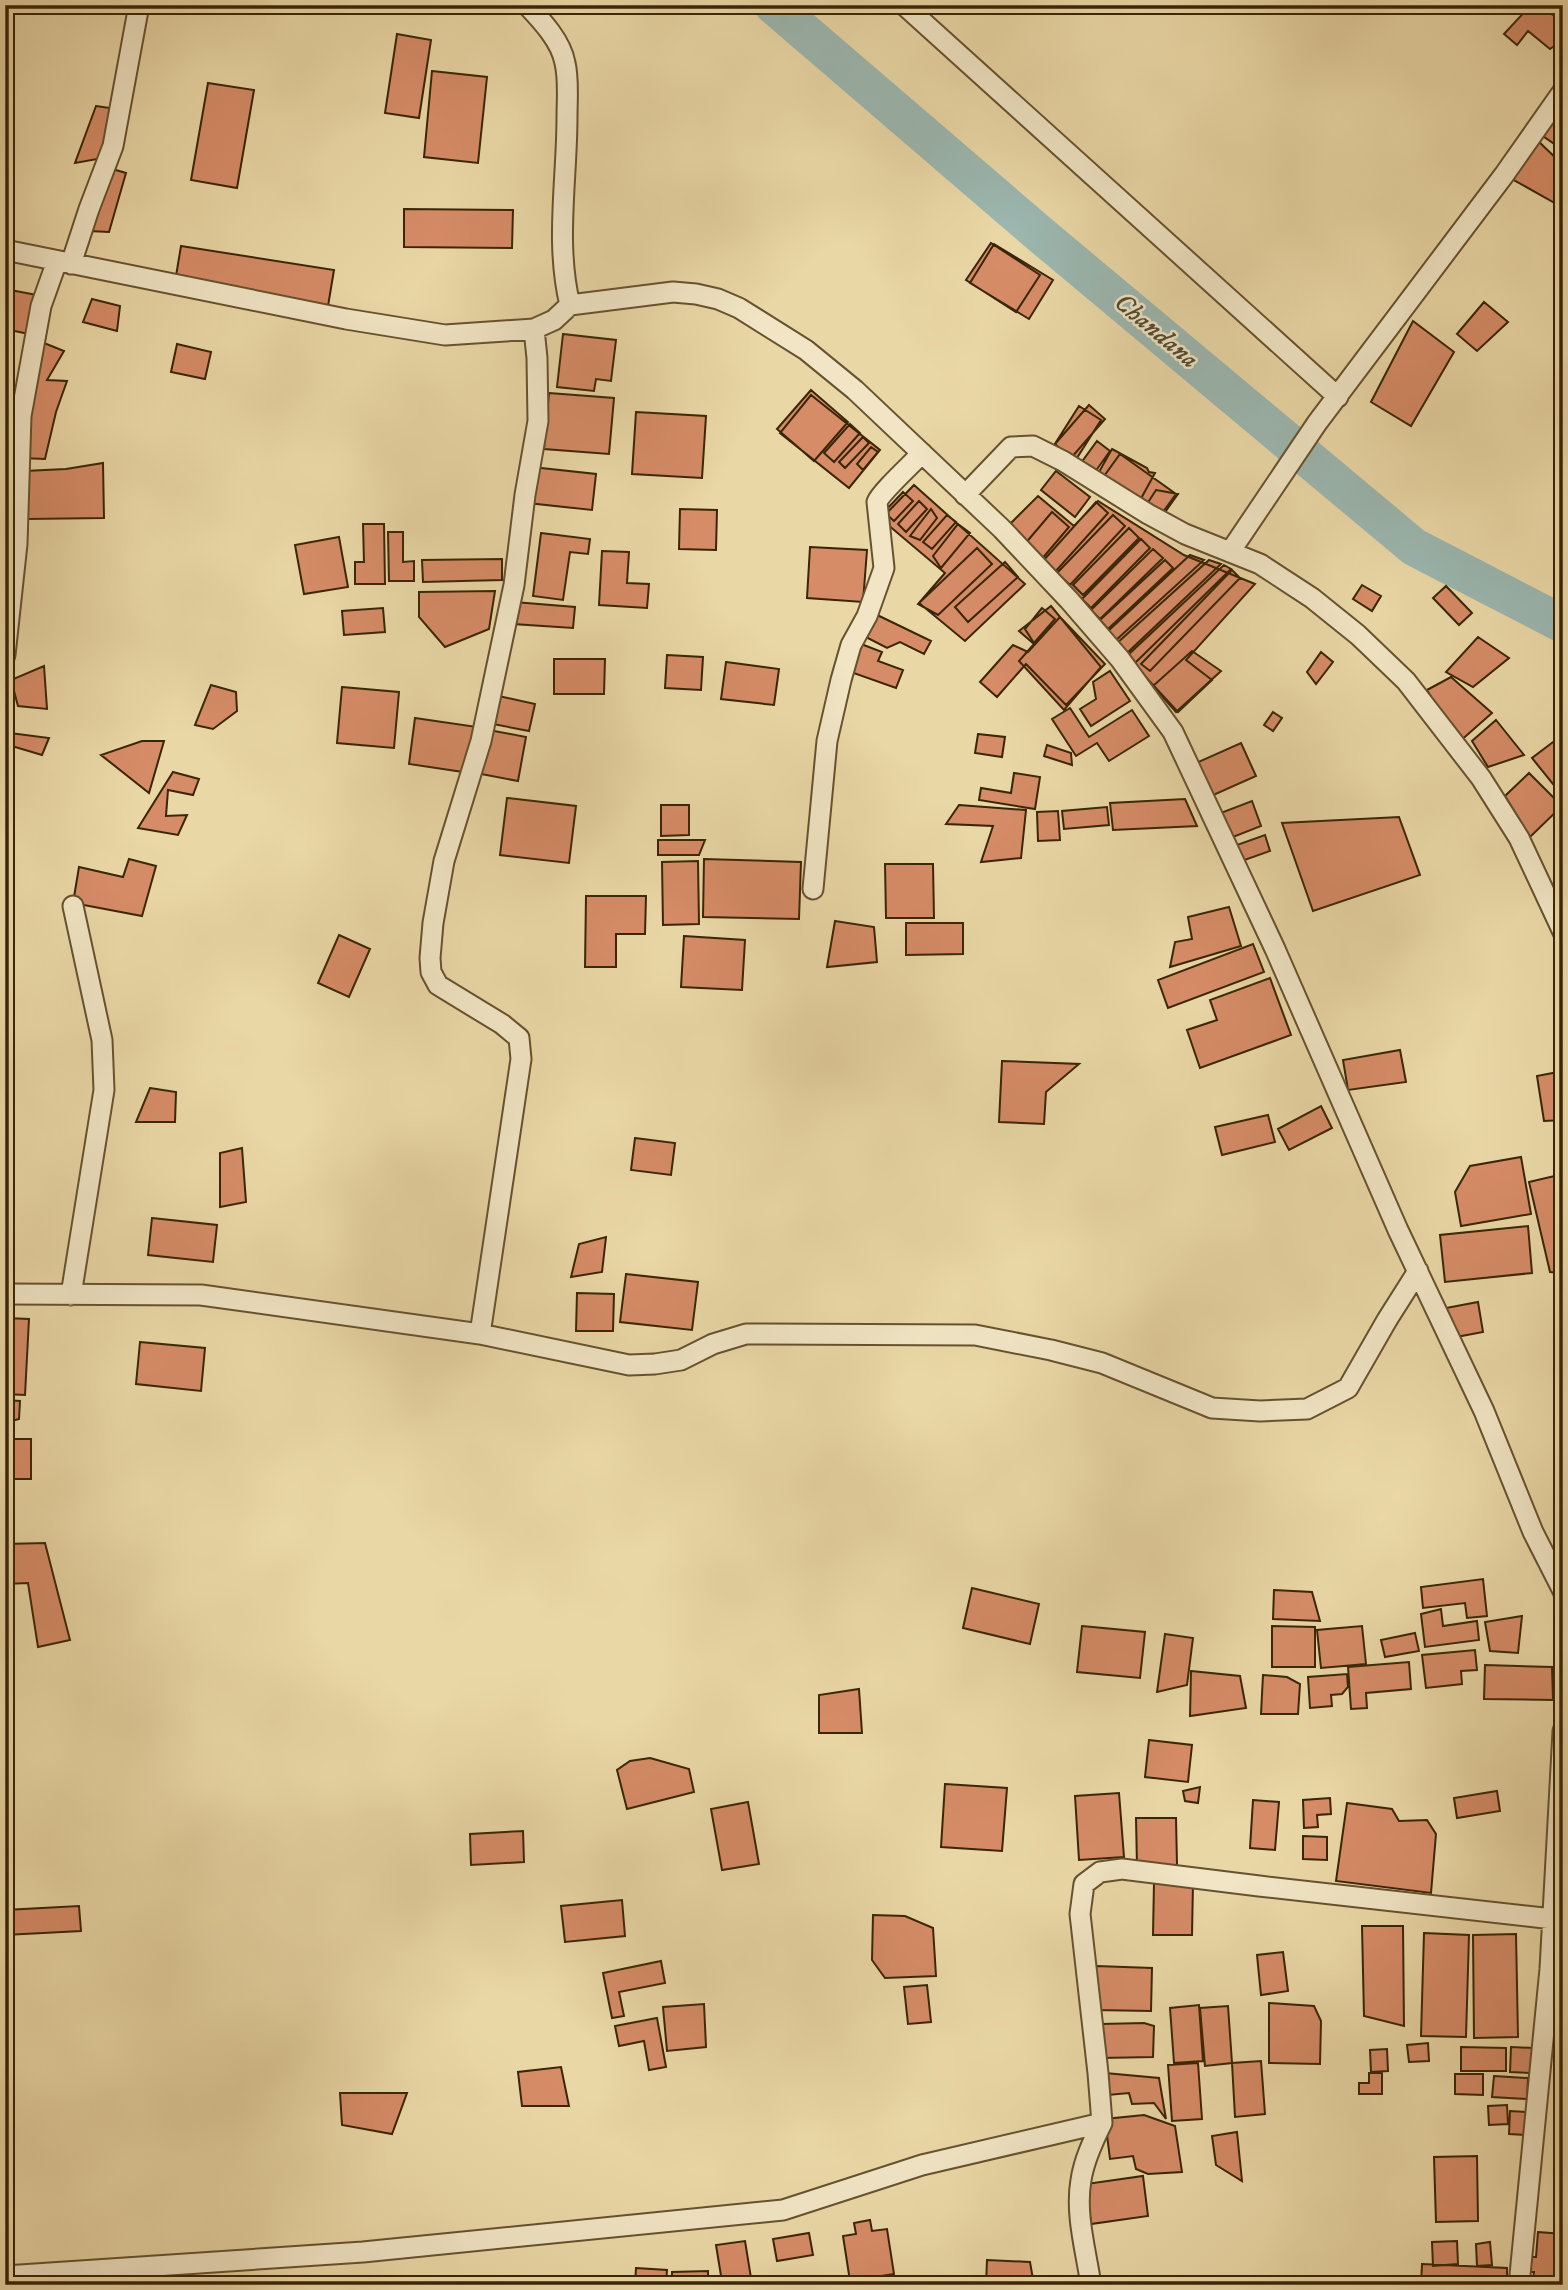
<svg xmlns="http://www.w3.org/2000/svg" width="1568" height="2290" font-family="'IM FELL DW Pica',serif">
<style>
.lines{fill:none;stroke-linecap:round;stroke-linejoin:round}
.river{stroke:#9bb7b0;stroke-width:38}
.building{fill:#d68c67;stroke:#3a2506;stroke-width:2}
.minor-casing{stroke:#66522e;stroke-width:23}
.minor{stroke:#f1e5c5;stroke-width:19}
.labels{text-anchor:middle;stroke-width:5;stroke-linejoin:round;paint-order:stroke}
.water-label{font-size:26px;font-style:italic;fill:#524a30;stroke:#f1e5c5}
</style>
<rect width="100%" height="100%" fill="#ead7a6"/>
<filter id="stains"><feTurbulence type="fractalNoise" baseFrequency=".00286" numOctaves="4"/><feColorMatrix values="0 0 0 0 .2 0 0 0 0 .09 0 0 0 0 .02 0 0 0 .5 -.17"/></filter>
<radialGradient id="worn" r=".72"><stop offset=".6" stop-color="#630" stop-opacity="0"/><stop offset="1" stop-color="#630" stop-opacity=".3"/></radialGradient>
<g class="lines">
<!-- river -->
<path class="river" d="M 773,5 L 1042,236 L 1414,547 L 1563,624"/>
</g>
<!-- building -->
<path class="building" d="M 1531,5 L 1536,5 L 1563,21 L 1563,40 L 1550,49 L 1528,31 L 1517,45 L 1504,34 Z
M 397,34 L 431,40 L 419,118 L 385,113 Z
M 432,71 L 487,77 L 478,163 L 424,157 Z
M 208,83 L 254,90 L 237,188 L 191,180 Z
M 1563,96 L 1563,150 L 1537,132 Z
M 96,106 L 110,108 L 103,158 L 75,163 Z
M 1535,138 L 1563,165 L 1563,202 L 1560,206 L 1512,179 Z
M 109,168 L 126,173 L 109,232 L 89,231 Z
M 404,209 L 513,210 L 512,248 L 404,247 Z
M 991,243 L 1040,275 L 1016,312 L 966,280 Z
M 994,244 L 1053,280 L 1029,319 L 970,283 Z
M 181,246 L 334,270 L 328,306 L 175,282 Z
M 5,289 L 37,295 L 29,334 L 5,329 Z
M 92,299 L 120,306 L 117,331 L 83,322 Z
M 1484,302 L 1508,322 L 1477,351 L 1457,334 Z
M 1413,321 L 1454,352 L 1411,426 L 1371,402 Z
M 563,334 L 616,340 L 611,381 L 596,379 L 594,391 L 557,387 Z
M 39,341 L 64,351 L 47,380 L 67,381 L 56,412 L 45,459 L 21,458 Z
M 177,344 L 211,352 L 205,379 L 171,372 Z
M 811,390 L 848,422 L 814,461 L 777,429 Z
M 549,393 L 614,398 L 609,454 L 544,449 Z
M 811,395 L 880,450 L 849,488 L 780,433 Z
M 1089,405 L 1105,419 L 1071,458 L 1055,444 Z
M 1079,406 L 1101,420 L 1075,461 L 1053,447 Z
M 636,412 L 706,416 L 702,478 L 632,474 Z
M 850,424 L 860,433 L 834,462 L 824,453 Z
M 863,437 L 869,443 L 845,468 L 839,462 Z
M 1097,441 L 1110,451 L 1095,472 L 1081,463 Z
M 871,447 L 878,452 L 863,470 L 857,464 Z
M 1112,449 L 1147,468 L 1149,472 L 1155,473 L 1138,504 L 1095,479 Z
M 1120,454 L 1176,494 L 1158,519 L 1102,479 Z
M 103,463 L 104,518 L 27,519 L 25,471 L 66,469 Z
M 532,467 L 596,474 L 592,510 L 528,503 Z
M 1056,471 L 1090,497 L 1075,517 L 1041,490 Z
M 914,485 L 1025,584 L 965,641 L 919,603 L 945,573 L 881,519 Z
M 1156,490 L 1178,494 L 1163,515 L 1147,504 Z
M 903,492 L 913,501 L 894,521 L 884,512 Z
M 1038,496 L 1074,526 L 1098,501 L 1184,555 L 1255,584 L 1186,660 L 1212,680 L 1178,712 L 1007,527 Z
M 919,501 L 927,509 L 906,532 L 898,524 Z
M 1096,502 L 1108,513 L 1055,572 L 1043,561 Z
M 680,509 L 717,510 L 716,550 L 679,549 Z
M 931,509 L 937,518 L 920,540 L 910,536 Z
M 1052,512 L 1069,527 L 1041,560 L 1024,545 Z
M 947,515 L 956,522 L 932,549 L 923,542 Z
M 1113,515 L 1125,526 L 1070,585 L 1057,573 Z
M 363,524 L 384,524 L 385,584 L 355,584 L 355,562 L 364,562 Z
M 958,524 L 970,533 L 941,568 L 933,556 Z
M 1129,528 L 1139,538 L 1083,595 L 1073,585 Z
M 388,532 L 403,532 L 403,562 L 414,561 L 414,581 L 389,581 Z
M 541,533 L 590,539 L 588,554 L 570,552 L 563,600 L 533,596 Z
M 339,537 L 348,587 L 304,594 L 295,545 Z
M 1141,539 L 1150,548 L 1091,608 L 1082,599 Z
M 810,547 L 867,550 L 863,602 L 807,598 Z
M 977,548 L 992,564 L 938,615 L 918,604 Z
M 1153,549 L 1163,558 L 1100,619 L 1091,610 Z
M 602,551 L 629,552 L 627,583 L 649,584 L 647,608 L 599,605 Z
M 1190,555 L 1204,560 L 1115,641 L 1107,632 Z
M 502,559 L 502,580 L 423,582 L 422,560 Z
M 1165,560 L 1173,568 L 1108,629 L 1100,620 Z
M 1209,560 L 1221,564 L 1126,654 L 1116,644 Z
M 1005,562 L 1018,577 L 968,622 L 955,607 Z
M 1224,565 L 1231,569 L 1135,663 L 1128,655 Z
M 1232,570 L 1240,578 L 1150,671 L 1141,664 Z
M 1362,585 L 1381,596 L 1372,611 L 1353,599 Z
M 1446,586 L 1472,613 L 1459,625 L 1433,598 Z
M 495,591 L 489,629 L 445,647 L 419,617 L 419,592 Z
M 514,602 L 575,607 L 573,628 L 513,624 Z
M 1051,606 L 1101,667 L 1064,710 L 1019,661 L 1034,644 L 1019,631 Z
M 383,608 L 385,632 L 344,635 L 342,611 Z
M 1042,608 L 1055,619 L 1034,643 L 1025,629 Z
M 871,612 L 931,641 L 924,654 L 900,642 L 887,648 L 860,634 Z
M 1060,617 L 1105,664 L 1066,705 L 1026,664 L 997,697 L 980,682 L 1013,645 L 1028,652 Z
M 1478,637 L 1509,658 L 1473,687 L 1446,672 Z
M 856,642 L 882,652 L 878,661 L 903,670 L 896,688 L 845,670 Z
M 1192,651 L 1221,671 L 1176,712 L 1153,686 Z
M 1321,652 L 1333,662 L 1316,684 L 1307,672 Z
M 667,655 L 703,657 L 701,690 L 665,688 Z
M 554,659 L 605,659 L 604,694 L 554,694 Z
M 726,662 L 779,669 L 774,705 L 721,699 Z
M 44,666 L 47,709 L 18,706 L 11,680 Z
M 1110,671 L 1130,701 L 1091,726 L 1080,709 L 1096,699 L 1093,682 Z
M 1451,677 L 1492,713 L 1458,743 L 1427,690 Z
M 211,685 L 236,692 L 237,711 L 213,729 L 195,725 Z
M 342,687 L 399,692 L 394,748 L 337,743 Z
M 494,695 L 535,704 L 529,731 L 488,723 Z
M 1070,708 L 1089,737 L 1132,710 L 1149,736 L 1109,761 L 1097,743 L 1076,756 L 1052,719 Z
M 1273,712 L 1282,718 L 1273,731 L 1264,725 Z
M 415,718 L 477,727 L 470,773 L 409,764 Z
M 1496,720 L 1524,755 L 1488,767 L 1472,741 Z
M 489,730 L 526,737 L 518,781 L 481,774 Z
M 10,733 L 49,738 L 42,755 L 5,744 L 5,735 Z
M 978,734 L 1005,737 L 1002,757 L 975,753 Z
M 1557,739 L 1563,746 L 1563,793 L 1561,794 L 1532,758 Z
M 142,741 L 164,741 L 149,793 L 101,755 Z
M 1241,743 L 1256,776 L 1209,797 L 1194,764 Z
M 1047,745 L 1071,753 L 1072,765 L 1044,756 Z
M 173,772 L 199,779 L 193,795 L 168,790 L 166,816 L 187,815 L 178,835 L 138,828 Z
M 1014,773 L 1040,777 L 1035,809 L 979,800 L 981,788 L 1011,793 Z
M 1529,773 L 1562,806 L 1530,837 L 1505,796 Z
M 507,798 L 576,806 L 569,863 L 500,855 Z
M 1185,799 L 1197,826 L 1113,830 L 1110,803 Z
M 1252,801 L 1261,826 L 1228,839 L 1218,814 Z
M 661,805 L 689,805 L 689,835 L 661,836 Z
M 959,805 L 1026,810 L 1021,858 L 981,862 L 993,826 L 946,824 Z
M 1107,807 L 1109,825 L 1064,829 L 1062,811 Z
M 1058,811 L 1060,840 L 1038,841 L 1037,812 Z
M 1399,817 L 1420,875 L 1313,911 L 1282,823 Z
M 1265,835 L 1270,851 L 1239,862 L 1234,846 Z
M 658,840 L 705,840 L 699,855 L 658,855 Z
M 129,859 L 156,866 L 142,916 L 73,903 L 79,867 L 123,877 Z
M 704,859 L 801,862 L 799,919 L 703,917 Z
M 698,861 L 699,924 L 663,925 L 662,862 Z
M 885,864 L 933,864 L 934,918 L 886,918 Z
M 586,896 L 646,896 L 645,934 L 616,934 L 616,967 L 585,967 Z
M 1229,907 L 1241,946 L 1170,967 L 1175,942 L 1192,939 L 1188,917 Z
M 835,921 L 874,927 L 877,962 L 827,967 Z
M 906,923 L 963,923 L 963,954 L 906,955 Z
M 339,935 L 370,949 L 349,997 L 318,983 Z
M 684,936 L 745,940 L 742,990 L 681,987 Z
M 1253,944 L 1264,972 L 1168,1008 L 1158,980 Z
M 1270,978 L 1291,1035 L 1200,1068 L 1187,1030 L 1217,1020 L 1210,1000 Z
M 1400,1050 L 1406,1082 L 1348,1090 L 1343,1060 Z
M 1002,1061 L 1079,1064 L 1046,1092 L 1044,1124 L 999,1122 Z
M 1563,1071 L 1563,1120 L 1544,1121 L 1537,1076 Z
M 150,1088 L 176,1092 L 175,1122 L 136,1122 Z
M 1321,1106 L 1332,1128 L 1289,1150 L 1278,1129 Z
M 1268,1115 L 1275,1142 L 1222,1155 L 1215,1127 Z
M 635,1138 L 675,1143 L 671,1175 L 631,1170 Z
M 242,1148 L 246,1202 L 220,1207 L 220,1153 Z
M 1521,1157 L 1531,1214 L 1461,1226 L 1455,1192 L 1470,1166 Z
M 1563,1174 L 1563,1273 L 1550,1272 L 1529,1182 Z
M 152,1218 L 217,1225 L 213,1262 L 148,1255 Z
M 1528,1226 L 1532,1273 L 1445,1282 L 1440,1235 Z
M 606,1237 L 602,1272 L 571,1277 L 579,1244 Z
M 626,1274 L 698,1282 L 692,1330 L 620,1322 Z
M 577,1293 L 614,1294 L 613,1331 L 576,1331 Z
M 1478,1302 L 1483,1332 L 1451,1338 L 1446,1308 Z
M 5,1318 L 29,1319 L 25,1395 L 5,1394 Z
M 140,1342 L 205,1348 L 201,1391 L 136,1384 Z
M 5,1400 L 20,1401 L 19,1419 L 5,1423 Z
M 5,1439 L 31,1439 L 31,1479 L 5,1479 Z
M 45,1543 L 70,1640 L 38,1647 L 28,1583 L 5,1584 L 5,1544 Z
M 1483,1579 L 1487,1616 L 1467,1618 L 1465,1603 L 1423,1608 L 1421,1587 Z
M 972,1588 L 1039,1604 L 1030,1644 L 963,1628 Z
M 1274,1590 L 1312,1592 L 1320,1621 L 1273,1619 Z
M 1441,1609 L 1443,1626 L 1477,1621 L 1479,1640 L 1425,1647 L 1421,1614 Z
M 1522,1616 L 1518,1653 L 1490,1651 L 1485,1622 Z
M 1082,1626 L 1145,1632 L 1140,1678 L 1077,1672 Z
M 1272,1626 L 1315,1627 L 1315,1667 L 1272,1667 Z
M 1362,1626 L 1366,1664 L 1321,1668 L 1317,1630 Z
M 1415,1633 L 1419,1651 L 1385,1657 L 1381,1640 Z
M 1165,1634 L 1193,1638 L 1187,1685 L 1157,1692 Z
M 1475,1650 L 1477,1670 L 1461,1671 L 1462,1684 L 1426,1688 L 1422,1655 Z
M 1409,1662 L 1411,1689 L 1366,1693 L 1367,1708 L 1351,1709 L 1348,1667 Z
M 1485,1665 L 1552,1667 L 1553,1700 L 1484,1699 Z
M 1191,1671 L 1240,1676 L 1246,1708 L 1190,1716 Z
M 1347,1674 L 1348,1687 L 1342,1694 L 1331,1695 L 1332,1706 L 1310,1708 L 1308,1677 Z
M 1263,1675 L 1287,1677 L 1300,1684 L 1298,1714 L 1261,1714 Z
M 859,1689 L 862,1733 L 819,1733 L 819,1695 Z
M 1149,1740 L 1192,1745 L 1188,1782 L 1145,1777 Z
M 650,1758 L 689,1769 L 694,1792 L 627,1809 L 617,1770 L 630,1761 Z
M 945,1784 L 1007,1788 L 1002,1851 L 941,1847 Z
M 1200,1787 L 1198,1803 L 1185,1801 L 1183,1791 Z
M 1497,1791 L 1500,1811 L 1457,1818 L 1454,1798 Z
M 1119,1793 L 1124,1857 L 1079,1860 L 1075,1796 Z
M 1330,1798 L 1331,1814 L 1317,1815 L 1318,1827 L 1304,1828 L 1303,1800 Z
M 1253,1800 L 1279,1802 L 1275,1850 L 1250,1848 Z
M 748,1802 L 759,1864 L 722,1870 L 711,1809 Z
M 1347,1803 L 1392,1809 L 1399,1821 L 1427,1820 L 1436,1834 L 1431,1893 L 1336,1881 Z
M 1136,1818 L 1176,1818 L 1177,1865 L 1137,1866 Z
M 523,1831 L 524,1862 L 471,1865 L 470,1834 Z
M 1303,1836 L 1327,1837 L 1327,1860 L 1303,1859 Z
M 1154,1882 L 1193,1883 L 1192,1935 L 1153,1935 Z
M 622,1900 L 625,1936 L 565,1942 L 561,1906 Z
M 79,1906 L 81,1931 L 5,1935 L 5,1910 Z
M 873,1915 L 905,1916 L 933,1928 L 936,1976 L 885,1978 L 872,1960 Z
M 1362,1926 L 1403,1926 L 1404,2026 L 1364,2016 Z
M 1424,1933 L 1469,1935 L 1466,2037 L 1421,2036 Z
M 1516,1934 L 1518,2037 L 1474,2038 L 1473,1935 Z
M 1283,1952 L 1288,1991 L 1261,1995 L 1257,1955 Z
M 661,1961 L 665,1983 L 619,1992 L 624,2016 L 612,2018 L 603,1973 Z
M 1096,1966 L 1152,1968 L 1151,2011 L 1095,2010 Z
M 927,1985 L 931,2022 L 908,2024 L 904,1987 Z
M 1269,2003 L 1314,2006 L 1321,2021 L 1320,2064 L 1269,2063 Z
M 704,2004 L 706,2047 L 667,2051 L 663,2007 Z
M 1199,2005 L 1203,2061 L 1174,2063 L 1170,2008 Z
M 1228,2006 L 1232,2063 L 1205,2066 L 1200,2008 Z
M 657,2018 L 666,2067 L 649,2070 L 644,2041 L 619,2046 L 615,2026 Z
M 1144,2023 L 1154,2026 L 1153,2057 L 1101,2058 L 1101,2024 Z
M 1428,2043 L 1429,2061 L 1409,2062 L 1407,2045 Z
M 1461,2047 L 1506,2048 L 1506,2071 L 1461,2071 Z
M 1511,2047 L 1533,2048 L 1531,2073 L 1510,2072 Z
M 1387,2049 L 1388,2071 L 1371,2072 L 1370,2050 Z
M 1261,2061 L 1265,2114 L 1235,2117 L 1232,2063 Z
M 1198,2063 L 1202,2119 L 1172,2121 L 1168,2065 Z
M 561,2067 L 569,2106 L 522,2106 L 518,2072 Z
M 1105,2073 L 1159,2078 L 1166,2119 L 1154,2103 L 1132,2104 L 1129,2093 L 1108,2095 Z
M 1369,2073 L 1382,2073 L 1382,2094 L 1359,2094 L 1359,2083 L 1369,2083 Z
M 1455,2074 L 1483,2074 L 1483,2095 L 1455,2094 Z
M 1494,2076 L 1528,2078 L 1527,2099 L 1492,2097 Z
M 340,2093 L 407,2093 L 392,2134 L 342,2125 Z
M 1507,2105 L 1508,2124 L 1489,2125 L 1488,2106 Z
M 1510,2111 L 1526,2112 L 1526,2135 L 1509,2134 Z
M 1144,2115 L 1175,2126 L 1182,2172 L 1148,2174 L 1136,2169 L 1133,2156 L 1110,2159 L 1105,2119 Z
M 1237,2132 L 1242,2181 L 1216,2165 L 1212,2136 Z
M 1477,2156 L 1478,2221 L 1436,2222 L 1434,2157 Z
M 1143,2176 L 1148,2216 L 1091,2224 L 1086,2184 Z
M 870,2220 L 872,2231 L 887,2229 L 894,2274 L 850,2281 L 843,2236 L 856,2234 L 854,2223 Z
M 1538,2232 L 1563,2234 L 1557,2285 L 1533,2283 L 1534,2272 L 1528,2272 L 1529,2257 L 1536,2257 Z
M 809,2233 L 813,2255 L 777,2261 L 773,2239 Z
M 745,2241 L 751,2278 L 722,2282 L 716,2245 Z
M 1457,2241 L 1458,2264 L 1433,2266 L 1432,2242 Z
M 1490,2242 L 1492,2265 L 1477,2266 L 1476,2244 Z
M 987,2260 L 1030,2262 L 1034,2285 L 986,2285 Z
M 1422,2264 L 1507,2268 L 1507,2285 L 1421,2285 Z
M 636,2268 L 667,2270 L 666,2285 L 635,2285 Z
M 708,2271 L 708,2285 L 672,2285 L 672,2272 Z"/>
<g class="lines">
<defs>
<path id="minor" d="M 527,5 C 542,21 561,41 565,63 C 569,80 567,99 567,117 C 567,180 555,244 570,305 L 673,292 L 696,294 L 718,299 L 739,308 L 806,350 L 855,390 L 1002,529 L 1069,600 L 1120,659 L 1173,732 L 1275,949 L 1398,1230 L 1484,1411 L 1533,1532 L 1563,1591
M 904,5 L 1338,397
M 5,250 L 346,319 L 445,335 L 534,329 L 554,320 L 570,305
M 71,264 L 89,209 L 113,146 L 139,5
M 965,495 L 1011,447 L 1033,446 L 1063,461 L 1148,514 L 1185,534 L 1260,564 L 1312,598 L 1358,635 L 1406,681 L 1481,778 L 1519,838 L 1563,932
M 1230,552 L 1317,423 L 1504,175 L 1563,91
M 5,655 L 17,544 L 21,416 L 41,306 L 57,261
M 813,889 L 827,741 L 841,680 L 851,645 L 867,616 L 884,568 L 877,502 C 881,492 912,464 922,453
M 5,1294 L 201,1295 L 480,1334 L 629,1365 L 655,1364 L 681,1360 L 713,1344 L 746,1334 L 975,1335 L 1051,1350 L 1102,1363 L 1212,1408 L 1260,1411 L 1307,1409 L 1348,1388 L 1387,1320 L 1418,1271
M 71,1295 L 104,1090 L 102,1040 L 73,906
M 480,1334 L 521,1059 L 519,1038 L 502,1024 L 438,985 L 431,972 L 430,958 L 433,923 L 444,861 L 481,741 L 514,585 L 525,495 L 538,421 L 537,358 L 534,329
M 5,2276 L 363,2252 L 783,2210 L 922,2165 L 1102,2123 L 1098,2073 L 1080,1914 L 1084,1884 L 1100,1872 L 1122,1869 L 1259,1886 L 1553,1919
M 1091,2285 C 1086,2251 1075,2214 1081,2180 C 1084,2160 1093,2141 1102,2123
M 1519,2285 L 1550,1969 L 1563,1731"/>
</defs>
<!-- minor casing -->
<use href="#minor" class="minor-casing"/>
<!-- minor -->
<use href="#minor" class="minor"/>
</g>
<g class="labels">
<!-- water labels -->
<g class="water-label">
<text transform="translate(1157 330) rotate(40)" y="9">Chandana</text>
</g>
</g>
<!-- margin -->
<rect width="1568" height="2290" fill="none" stroke="#ead7a6" stroke-width="28"/>
<rect x="7" y="7" width="1554" height="2276" fill="none" stroke="#3a2506" stroke-width="3.5"/>
<rect x="14" y="14" width="1540" height="2262" fill="none" stroke="#3a2506" stroke-width="2"/>
<rect width="100%" height="100%" filter="url(#stains)"/>
<rect width="100%" height="100%" fill="url(#worn)"/>
</svg>
